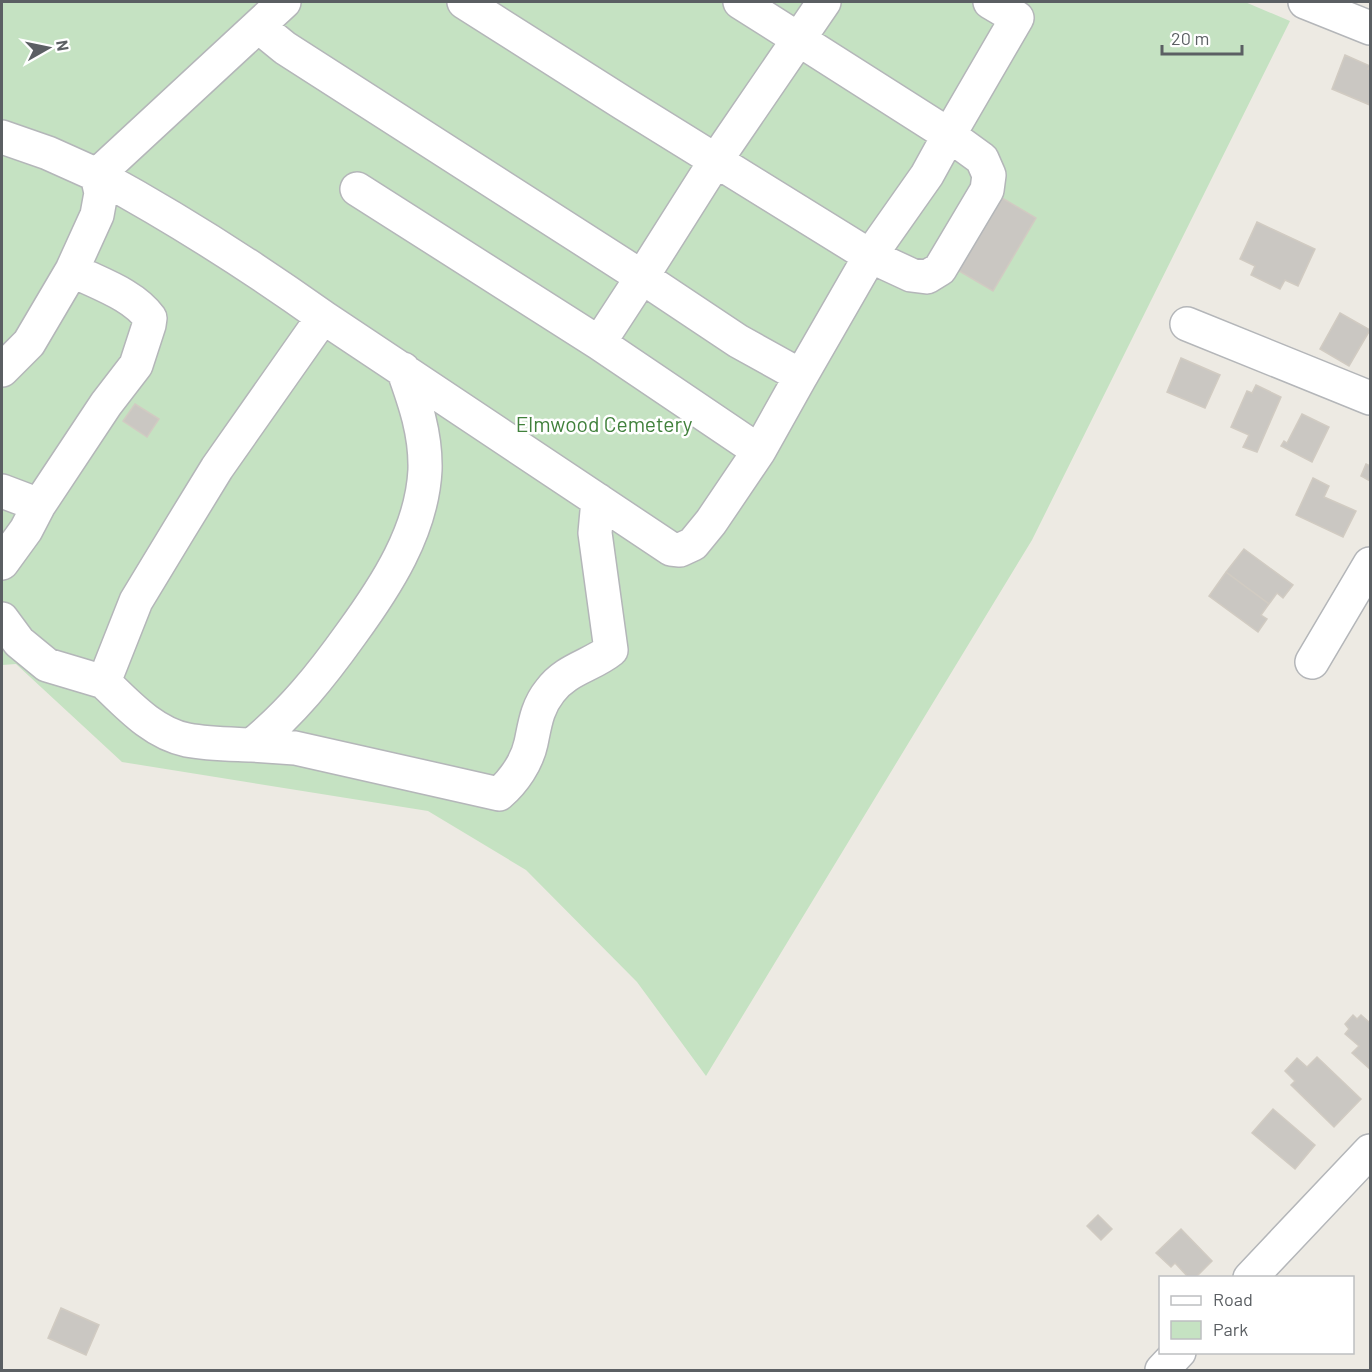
<svg xmlns="http://www.w3.org/2000/svg" width="1372" height="1372" font-family="Barlow,sans-serif">
<style>
.green{fill:#c5e2c2}
.building{fill:#cac7c2;stroke:#d1cbc2;stroke-width:1.5}
.lines{fill:none;stroke-linecap:round;stroke-linejoin:round}
.minor-casing{stroke:#b4b6b9;stroke-width:36}
.minor{stroke:#fff;stroke-width:33}
.labels{text-anchor:middle;stroke-width:5;stroke-linejoin:round;paint-order:stroke}
.park-label{font-size:21px;fill:#41813c;stroke:#fff}
</style>
<rect width="100%" height="100%" fill="#edeae3"/>
<!-- green -->
<path class="green" d="M 2,2 L 1245,2 L 1290,21 L 1032,540 L 706,1076 L 637,982 L 526,870 L 428,811 L 122,762 L 16,664 L 2,665 Z"/>
<!-- building -->
<path class="building" d="M 1345,55 L 1370,66 L 1368,69 L 1370,70 L 1370,105 L 1332,89 Z
M 997,195 L 1036,218 L 993,291 L 954,268 Z
M 1257,222 L 1315,249 L 1298,286 L 1285,280 L 1280,289 L 1251,275 L 1255,266 L 1240,259 Z
M 1340,313 L 1370,330 L 1349,366 L 1320,349 Z
M 1181,358 L 1220,375 L 1205,408 L 1167,392 Z
M 1256,385 L 1281,397 L 1257,452 L 1243,447 L 1249,435 L 1231,427 L 1247,391 L 1252,393 Z
M 135,404 L 159,419 L 147,437 L 123,421 Z
M 1302,414 L 1329,427 L 1312,462 L 1281,446 L 1284,441 L 1287,443 Z
M 1366,464 L 1370,466 L 1370,481 L 1361,476 Z
M 1313,478 L 1329,486 L 1324,497 L 1356,511 L 1343,537 L 1296,515 Z
M 1244,549 L 1293,585 L 1283,598 L 1277,593 L 1269,604 L 1226,572 Z
M 1226,572 L 1269,604 L 1261,615 L 1267,619 L 1258,632 L 1209,596 Z
M 1353,1015 L 1357,1019 L 1361,1015 L 1370,1023 L 1370,1069 L 1352,1053 L 1359,1046 L 1345,1034 L 1349,1029 L 1345,1024 Z
M 1317,1057 L 1361,1099 L 1334,1127 L 1291,1085 L 1295,1081 L 1285,1071 L 1297,1058 L 1307,1067 Z
M 1273,1109 L 1315,1145 L 1295,1169 L 1252,1133 Z
M 1098,1215 L 1112,1229 L 1101,1240 L 1087,1226 Z
M 1181,1229 L 1212,1261 L 1195,1278 L 1189,1278 L 1175,1263 L 1171,1267 L 1156,1253 Z
M 61,1308 L 99,1325 L 86,1355 L 48,1338 Z"/>
<g class="lines">
<defs>
<path id="minor" d="M 464,2 L 623,103 L 870,256 L 927,175 L 949,135 L 740,2
M 824,2 L 716,160 L 642,277 L 738,341 L 801,376 L 870,256 L 911,275 L 927,277 L 940,269 L 987,190 L 989,175 L 982,159 L 949,135 L 1017,18 L 990,2
M 1305,2 L 1370,28
M 2,137 L 48,153 L 97,175 L 258,26
M 357,189 L 599,343
M 1187,324 L 1370,398
M 403,369 C 415,402 426,434 425,470 C 422,531 386,586 351,634 C 321,676 292,712 252,745 L 295,748 L 499,794 C 514,781 527,762 531,743 C 535,724 537,707 550,691 C 566,669 591,666 611,650 L 595,533 L 598,500
M 2,370 L 29,343 L 72,270 L 97,215 L 101,193 L 97,175 C 176,218 250,265 323,317
M 759,451 L 801,376
M 2,491 L 39,505 L 26,530 L 2,563
M 39,505 L 106,404 L 136,365 L 149,325 L 150,318 C 133,294 97,283 72,270
M 2,619 L 19,642 L 47,665 L 104,682 L 136,601 L 179,530 L 217,468 L 323,317 L 671,549 L 680,550 L 693,544 L 711,522 L 759,451 L 599,343 L 642,277 L 285,48 L 258,26 L 284,2
M 1312,662 L 1370,564
M 104,682 C 128,705 153,733 187,740 C 208,744 231,744 252,745
M 1250,1278 L 1370,1151
M 1162,1370 L 1179,1352"/>
</defs>
<!-- minor casing -->
<use href="#minor" class="minor-casing"/>
<!-- minor -->
<use href="#minor" class="minor"/>
</g>
<g class="labels">
<!-- park labels -->
<g class="park-label">
<text x="604" y="432">Elmwood Cemetery</text>
</g>
</g>
<!-- border -->
<rect width="1372" height="1372" fill="none" stroke="#5b5f63" stroke-width="6"/>
<!-- legend -->
<rect x="1159" y="1276" width="195" height="78" fill="#ffffff" stroke="#bdbfc1" stroke-width="1.5"/>
<rect x="1171" y="1296" width="30" height="9" fill="#ffffff" stroke="#bdbfc1" stroke-width="1.5"/>
<text x="1213" y="1306" font-size="18" fill="#5b5f63">Road</text>
<rect x="1171" y="1321" width="30" height="18" fill="#c5e2c2" stroke="#bdbfc1" stroke-width="1.5"/>
<text x="1213" y="1336" font-size="18" fill="#5b5f63">Park</text>
<!-- north arrow -->
<g transform="translate(48 48) rotate(81)" stroke="#ffffff" stroke-width="4.5" paint-order="stroke">
<path d="M0-4.5L10 22L0 15L-10 22Z" fill="#5b5f63"/>
<text y="-9" font-size="16" font-weight="bold" text-anchor="middle" fill="#5b5f63">N</text>
</g>
<!-- scale -->
<path d="M1162 45v9h80v-9" fill="none" stroke="#5b5f63" stroke-width="3"/>
<text x="1171" y="45" font-size="18" fill="#5b5f63" stroke="#ffffff" stroke-width="4.5" paint-order="stroke">20 m</text>
</svg>
